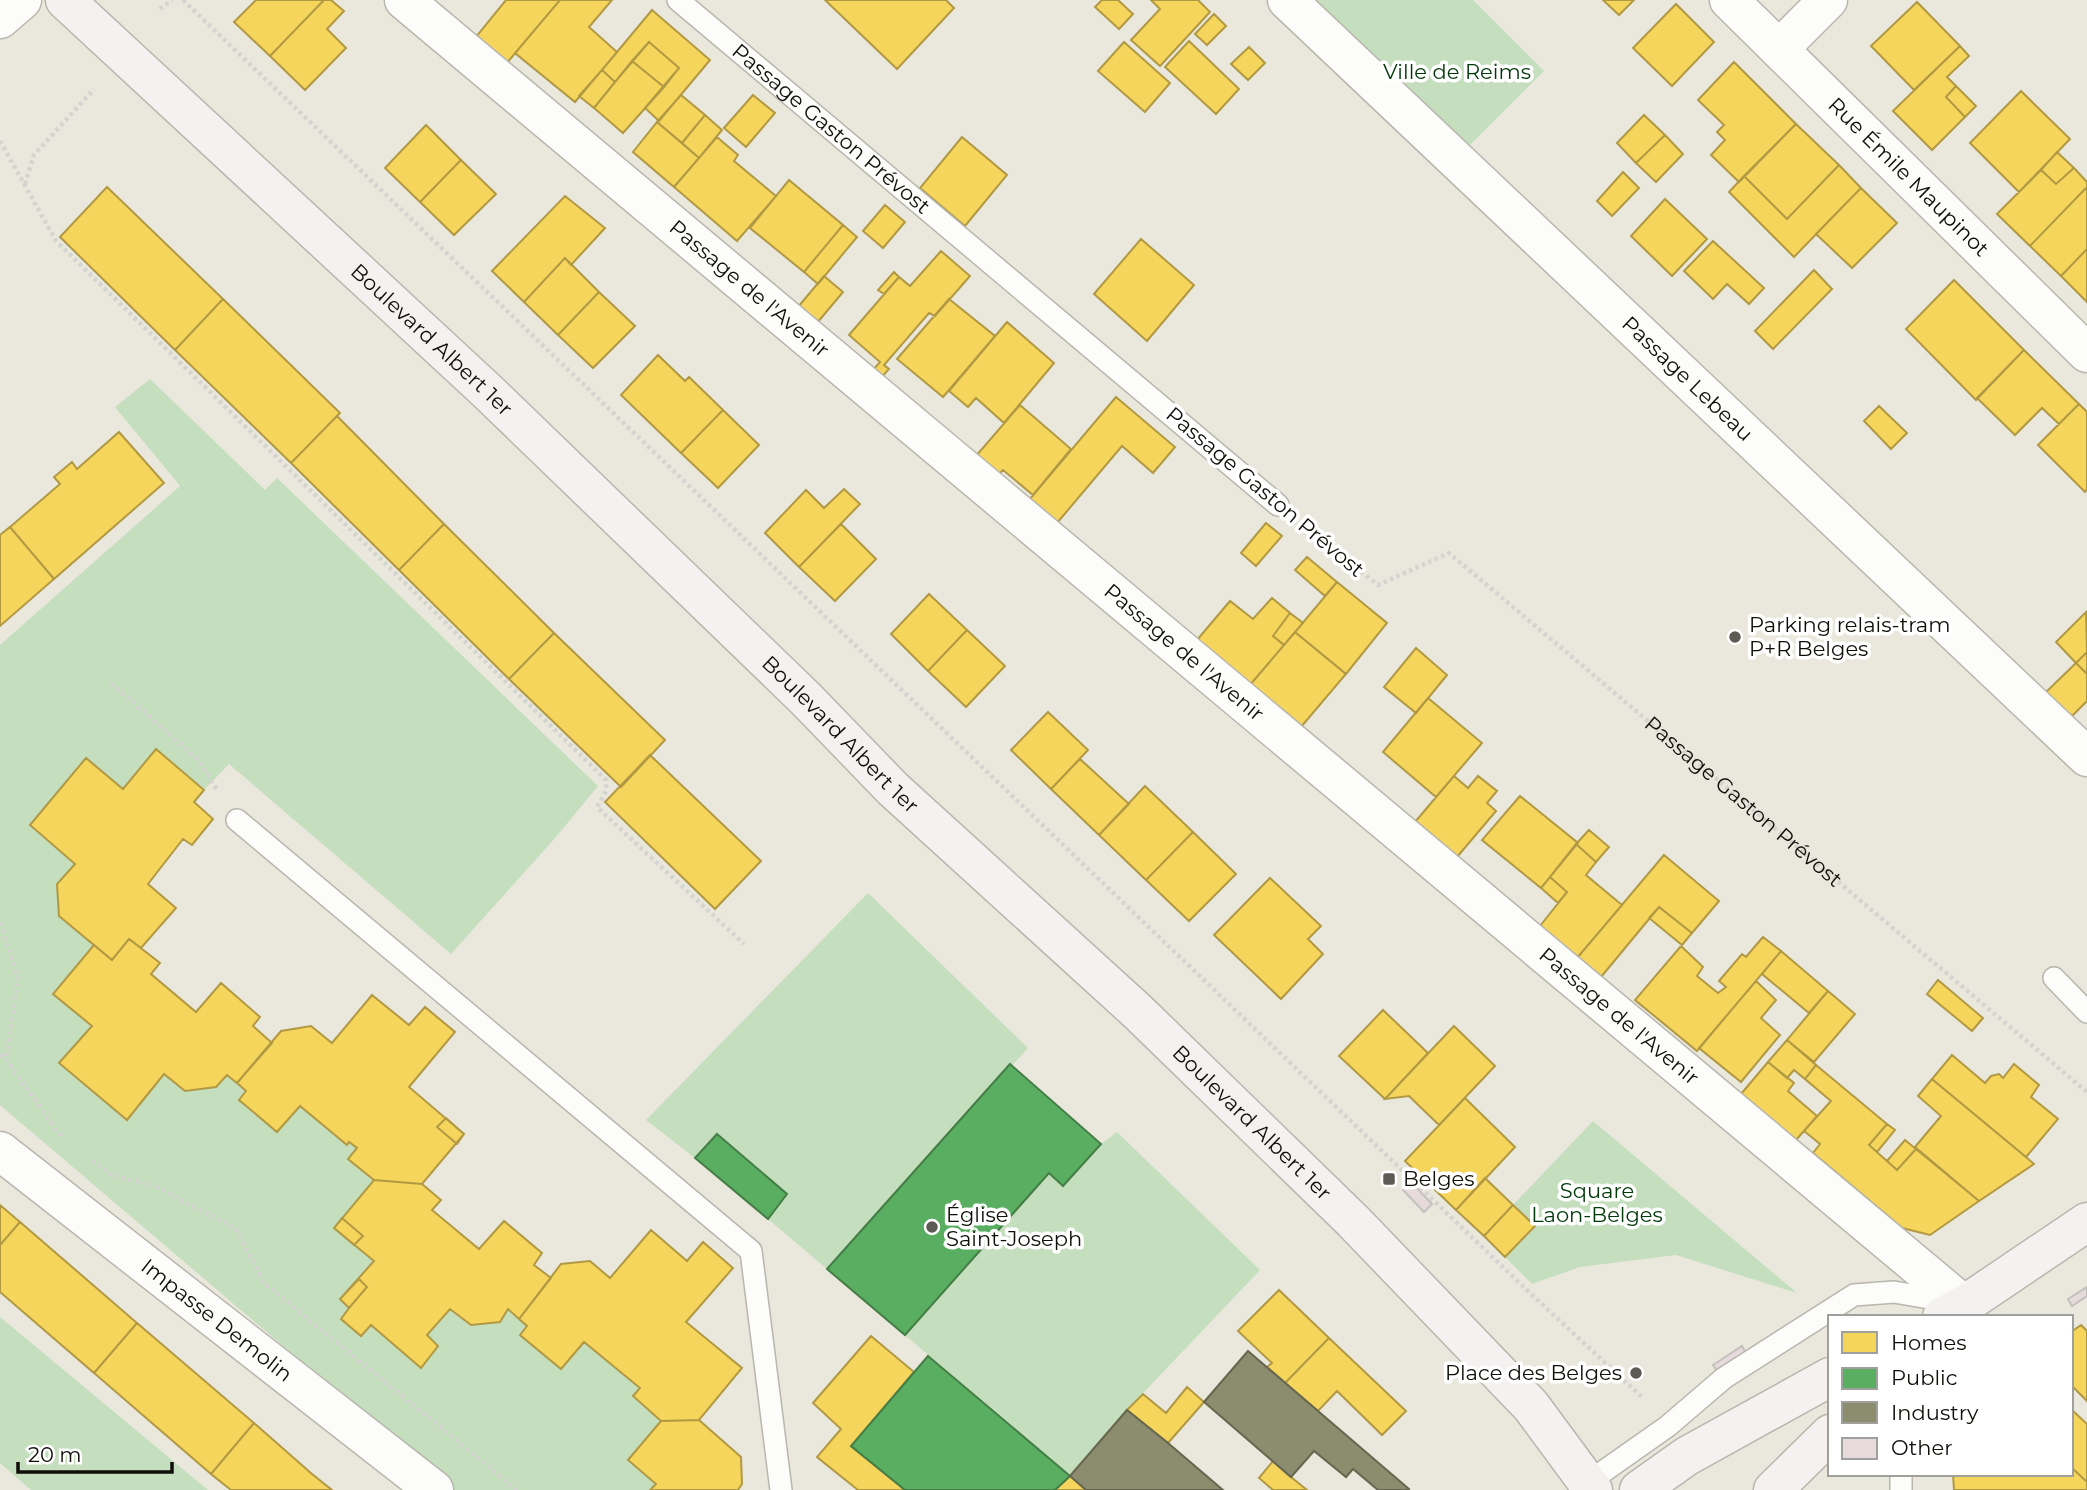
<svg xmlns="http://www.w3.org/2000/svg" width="2087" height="1490" font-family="Montserrat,sans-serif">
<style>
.green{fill:#c4debe}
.homes{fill:#f6d55c;stroke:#b19943;stroke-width:2}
.public{fill:#5aae61;stroke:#447e46;stroke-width:2}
.industry{fill:#8c8c6e;stroke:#67664f;stroke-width:2}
.building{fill:#e6dadc;stroke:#c4c0bd;stroke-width:2}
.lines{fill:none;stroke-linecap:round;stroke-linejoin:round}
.service-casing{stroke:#b8b6ad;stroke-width:24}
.minor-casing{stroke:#b8b6ad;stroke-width:41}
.secondary-casing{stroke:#b8b6ad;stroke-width:41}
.path{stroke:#d4d4d0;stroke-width:4.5;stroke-dasharray:3.5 3.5;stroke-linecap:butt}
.service{stroke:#fcfcfa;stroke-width:21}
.minor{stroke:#fcfcfa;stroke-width:38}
.secondary{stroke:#f4f1f0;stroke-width:38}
.poi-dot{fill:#5c5a53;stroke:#fff;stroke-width:2.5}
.labels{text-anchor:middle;stroke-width:7;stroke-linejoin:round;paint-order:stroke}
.park-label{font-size:21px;fill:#023909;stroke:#fff}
.street-label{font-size:21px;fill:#100e08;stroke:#fff}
.poi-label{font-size:21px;fill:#100e08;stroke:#fff;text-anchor:start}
</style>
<rect width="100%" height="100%" fill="#eae8dd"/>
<!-- green -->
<path class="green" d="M 1313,0 L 1473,0 L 1544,71 L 1455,160 Z
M 150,379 L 265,490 L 277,478 L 598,786 L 556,837 L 451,954 L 229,764 L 204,790 L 156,749 L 123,789 L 86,758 L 30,825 L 75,864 L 57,884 L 94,945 L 53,994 L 92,1026 L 59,1063 L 126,1120 L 164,1074 L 185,1091 L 216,1087 L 227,1075 L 246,1091 L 239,1101 L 276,1132 L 300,1106 L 347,1144 L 349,1142 L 357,1148 L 349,1159 L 374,1180 L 334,1228 L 374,1261 L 340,1299 L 349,1308 L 341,1319 L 361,1335 L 371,1325 L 420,1368 L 438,1346 L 427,1335 L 450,1309 L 471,1325 L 499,1322 L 508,1309 L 527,1326 L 520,1335 L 561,1368 L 584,1342 L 640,1388 L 633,1397 L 661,1421 L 628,1460 L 656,1484 L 650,1490 L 452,1490 L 0,1105 L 0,645 L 180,486 L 115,407 Z
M 868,893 L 1028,1048 L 827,1269 L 768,1219 L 787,1194 L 717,1134 L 695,1158 L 646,1120 Z
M 1593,1121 L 1797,1293 L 1676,1255 L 1580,1267 L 1532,1284 L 1505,1257 L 1535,1226 L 1513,1205 Z
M 1117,1132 L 1260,1270 L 1127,1410 L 1070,1476 L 905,1335 L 1049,1173 L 1063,1186 L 1101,1144 Z
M 0,1317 L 208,1490 L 31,1490 L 0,1463 Z"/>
<!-- homes -->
<path class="homes" d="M 256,0 L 324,0 L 270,56 L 234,22 Z
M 324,0 L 331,0 L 344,11 L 327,29 L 346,48 L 305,90 L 270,56 Z
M 506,0 L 560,0 L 506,64 L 475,38 Z
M 560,0 L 612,0 L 589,27 L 617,52 L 575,102 L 515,53 Z
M 825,0 L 946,0 L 954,8 L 897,69 Z
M 1102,0 L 1118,0 L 1133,14 L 1119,29 L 1095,7 Z
M 1151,0 L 1198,0 L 1210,12 L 1160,66 L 1131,40 L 1160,9 Z
M 1603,0 L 1634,0 L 1619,15 Z
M 1917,2 L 1960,46 L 1914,90 L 1871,46 Z
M 1676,4 L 1714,42 L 1672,86 L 1633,48 Z
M 652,10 L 710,60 L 659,121 L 645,108 L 679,68 L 649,42 L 615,82 L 602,70 Z
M 1214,14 L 1226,26 L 1207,45 L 1195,34 Z
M 1189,41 L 1239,89 L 1216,114 L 1165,67 Z
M 649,42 L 679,68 L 664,87 L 632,61 Z
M 1124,42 L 1170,83 L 1145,112 L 1098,71 Z
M 1960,46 L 1969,56 L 1947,77 L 1956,86 L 1946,97 L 1965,117 L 1932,150 L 1893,111 Z
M 1249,47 L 1265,63 L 1248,80 L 1231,64 Z
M 632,61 L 664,87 L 623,133 L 594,108 Z
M 1734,62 L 1796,124 L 1739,182 L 1711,155 L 1725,140 L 1717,132 L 1724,125 L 1698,100 Z
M 602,70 L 615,82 L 594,108 L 579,96 Z
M 1956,86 L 1976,106 L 1965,117 L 1946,97 Z
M 2021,91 L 2070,139 L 2019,192 L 1970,143 Z
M 681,95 L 705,115 L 682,143 L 657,122 Z
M 753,95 L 775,113 L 746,147 L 724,128 Z
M 705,115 L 722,130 L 699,158 L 682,143 Z
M 1644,115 L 1665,135 L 1636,163 L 1617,143 Z
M 657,122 L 699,158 L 674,187 L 633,152 Z
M 1796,124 L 1839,165 L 1787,219 L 1744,176 Z
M 426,125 L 461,160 L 420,202 L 385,168 Z
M 1665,135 L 1683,154 L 1656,182 L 1636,163 Z
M 717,137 L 738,155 L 734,161 L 776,196 L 737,241 L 674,187 Z
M 962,137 L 1007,175 L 965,226 L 920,188 Z
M 2057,152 L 2074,168 L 2056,184 L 2041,170 Z
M 461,160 L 496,194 L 454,235 L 420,202 Z
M 1839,165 L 1861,188 L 1794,257 L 1729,192 L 1744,176 L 1787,219 Z
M 2074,168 L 2087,182 L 2087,187 L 2030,246 L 1997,214 L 2041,170 L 2056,184 Z
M 1623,172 L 1639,188 L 1612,216 L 1597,201 Z
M 789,180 L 843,225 L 804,272 L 750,228 Z
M 107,187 L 223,299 L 175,350 L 60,237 Z
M 2087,187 L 2087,249 L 2061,276 L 2030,246 Z
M 1861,188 L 1897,223 L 1852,268 L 1816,234 Z
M 565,196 L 605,228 L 571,265 L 565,258 L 524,302 L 492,271 Z
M 1665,199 L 1707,239 L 1672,276 L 1631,236 Z
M 885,205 L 905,222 L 883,248 L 863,231 Z
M 843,225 L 857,237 L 818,284 L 804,272 Z
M 1141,239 L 1194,285 L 1147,341 L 1094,294 Z
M 1713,241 L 1764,288 L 1749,304 L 1727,284 L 1713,299 L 1684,271 Z
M 2087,249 L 2087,302 L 2061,276 Z
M 941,251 L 970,276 L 935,316 L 929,313 L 884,365 L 889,369 L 882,377 L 873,370 L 880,362 L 849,335 L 899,277 L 910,286 Z
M 565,258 L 599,292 L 558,335 L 524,302 Z
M 1814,270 L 1832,289 L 1773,349 L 1755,331 Z
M 894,272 L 899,277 L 884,294 L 878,290 Z
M 824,276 L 843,292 L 817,323 L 798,307 Z
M 1954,280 L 2024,350 L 1976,400 L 1906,329 Z
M 599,292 L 635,326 L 593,368 L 558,335 Z
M 223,299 L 340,413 L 291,463 L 175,350 Z
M 949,299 L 995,336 L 943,397 L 897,359 Z
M 1007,322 L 1054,363 L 1004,423 L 976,398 L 968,407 L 949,391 Z
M 2024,350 L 2079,404 L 2059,424 L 2042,408 L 2015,435 L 1977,398 Z
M 658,355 L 685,381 L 689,377 L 723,410 L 681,453 L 621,395 Z
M 1116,397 L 1175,447 L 1153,473 L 1122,446 L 1057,523 L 1029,500 Z
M 2079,404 L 2087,412 L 2087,489 L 2085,492 L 2038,445 Z
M 1020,405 L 1071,449 L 1033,495 L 1003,470 L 998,475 L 976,456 Z
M 1879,406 L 1907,433 L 1891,449 L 1864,421 Z
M 723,410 L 759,445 L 718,488 L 681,453 Z
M 337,416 L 444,524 L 399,570 L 291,463 Z
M 119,432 L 164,483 L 54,579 L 10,527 L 60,484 L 54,477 L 72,462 L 77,469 Z
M 844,489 L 860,504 L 799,567 L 765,533 L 806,490 L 824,508 Z
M 1266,523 L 1282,536 L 1256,566 L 1241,553 Z
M 444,524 L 554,633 L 509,679 L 399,570 Z
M 841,524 L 876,559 L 835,601 L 799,567 Z
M 10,527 L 54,579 L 0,626 L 0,535 Z
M 1307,557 L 1337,582 L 1325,596 L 1295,570 Z
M 1337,582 L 1387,623 L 1346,674 L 1295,632 Z
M 929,594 L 967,630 L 928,671 L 891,634 Z
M 1272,598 L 1290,613 L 1273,636 L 1284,645 L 1250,685 L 1197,640 L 1230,601 L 1253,619 Z
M 2086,612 L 2087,652 L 2076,663 L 2056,642 Z
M 1290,613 L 1303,623 L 1284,645 L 1273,636 Z
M 967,630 L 1005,666 L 966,707 L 928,671 Z
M 1295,632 L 1346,674 L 1301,727 L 1250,685 Z
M 554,633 L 665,740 L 621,787 L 509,679 Z
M 1416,648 L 1447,675 L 1416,713 L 1384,687 Z
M 2087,652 L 2087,674 L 2076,663 Z
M 2076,663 L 2087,674 L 2087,701 L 2068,720 L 2043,695 Z
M 1428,698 L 1482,743 L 1436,797 L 1383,752 Z
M 1048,712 L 1088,750 L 1051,789 L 1011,750 Z
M 156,749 L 204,790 L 194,802 L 213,819 L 192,845 L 183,839 L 148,884 L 176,908 L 141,948 L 129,939 L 112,960 L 59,916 L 57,884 L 75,864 L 30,825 L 86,758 L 123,789 Z
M 650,755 L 761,861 L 715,909 L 605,802 Z
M 1080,759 L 1129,804 L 1099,835 L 1051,789 Z
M 1454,776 L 1468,788 L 1478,776 L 1497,791 L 1487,803 L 1496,811 L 1457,857 L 1415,822 Z
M 1145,786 L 1193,832 L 1146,880 L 1099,835 Z
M 1520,796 L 1578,843 L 1541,888 L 1482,840 Z
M 1589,830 L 1609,847 L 1596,862 L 1576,844 Z
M 1193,832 L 1236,874 L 1189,921 L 1146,880 Z
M 1576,844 L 1596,862 L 1586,875 L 1622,905 L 1577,958 L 1540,926 L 1567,892 L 1550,877 Z
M 1664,855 L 1719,901 L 1692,933 L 1659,907 L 1601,977 L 1577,958 Z
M 1550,877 L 1567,892 L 1558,903 L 1541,888 Z
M 1270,878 L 1321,926 L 1308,939 L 1323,954 L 1281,999 L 1214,935 Z
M 1659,907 L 1692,933 L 1682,945 L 1649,918 Z
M 1763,937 L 1781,951 L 1697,1051 L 1635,1000 L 1681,946 L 1703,967 L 1697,976 L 1718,993 L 1726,987 L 1719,981 L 1742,954 L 1746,957 Z
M 129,939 L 160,963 L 151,974 L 196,1012 L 221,983 L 260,1017 L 253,1026 L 272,1043 L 237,1083 L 227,1075 L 216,1087 L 185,1091 L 164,1074 L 127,1120 L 59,1063 L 92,1026 L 53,994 L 94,945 L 112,960 Z
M 1781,951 L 1828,991 L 1809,1013 L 1762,974 Z
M 1938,980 L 1983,1018 L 1972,1031 L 1927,994 Z
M 1756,981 L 1776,1000 L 1761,1018 L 1780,1035 L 1741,1082 L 1699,1048 Z
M 1828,991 L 1855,1014 L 1814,1062 L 1787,1040 Z
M 372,995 L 409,1025 L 425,1007 L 455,1032 L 409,1087 L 464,1134 L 422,1184 L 374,1180 L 348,1159 L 357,1148 L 349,1142 L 347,1145 L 300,1106 L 277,1132 L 239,1100 L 246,1091 L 237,1083 L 281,1031 L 311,1026 L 332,1043 Z
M 1383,1010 L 1428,1053 L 1385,1099 L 1339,1056 Z
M 1454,1026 L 1495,1066 L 1439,1125 L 1409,1096 L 1385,1099 Z
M 1787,1040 L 1816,1065 L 1805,1079 L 1794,1070 L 1787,1078 L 1768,1062 Z
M 1952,1055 L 1985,1083 L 1991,1076 L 1999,1074 L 2003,1078 L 2014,1064 L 2039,1085 L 2031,1097 L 2058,1119 L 2026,1157 L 1932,1079 Z
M 1768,1062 L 1794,1083 L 1788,1091 L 1817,1116 L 1796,1140 L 1741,1094 Z
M 1816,1065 L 1887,1124 L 1869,1145 L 1897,1170 L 1916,1149 L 1979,1201 L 1930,1235 L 1902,1228 L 1813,1153 L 1820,1144 L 1804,1131 L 1831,1101 L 1805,1079 Z
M 1932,1079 L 2026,1157 L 2034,1164 L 1979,1201 L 1915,1147 L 1941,1116 L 1918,1096 Z
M 1465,1098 L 1515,1147 L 1456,1210 L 1405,1161 Z
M 446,1118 L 464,1134 L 457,1144 L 437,1127 Z
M 1887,1124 L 1895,1130 L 1877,1152 L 1869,1145 Z
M 1905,1140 L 1916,1149 L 1897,1170 L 1887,1161 Z
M 1485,1178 L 1513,1205 L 1484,1236 L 1456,1210 Z
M 374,1180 L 422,1184 L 441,1200 L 432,1210 L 479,1249 L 504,1221 L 542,1253 L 534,1265 L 551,1278 L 519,1319 L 508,1309 L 500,1322 L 471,1325 L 450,1309 L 427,1335 L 438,1346 L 421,1368 L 371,1325 L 361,1336 L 341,1319 L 349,1308 L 340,1299 L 374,1261 L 334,1228 Z
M 0,1205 L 20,1222 L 0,1245 Z
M 1513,1205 L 1535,1226 L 1505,1257 L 1484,1236 Z
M 342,1218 L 363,1236 L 354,1245 L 334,1228 Z
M 20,1222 L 137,1323 L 94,1373 L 0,1292 L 0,1245 Z
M 651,1230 L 687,1261 L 703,1242 L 733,1268 L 686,1322 L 742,1368 L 699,1420 L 661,1421 L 633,1396 L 640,1388 L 584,1342 L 561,1369 L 520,1335 L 527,1326 L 519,1319 L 561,1264 L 590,1261 L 610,1278 Z
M 359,1279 L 367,1287 L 349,1308 L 340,1299 Z
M 1279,1290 L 1329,1338 L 1285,1383 L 1267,1367 L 1272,1363 L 1238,1331 Z
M 137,1323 L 254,1423 L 211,1474 L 94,1373 Z
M 2081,1325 L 2087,1331 L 2087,1401 L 2071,1385 L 2071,1332 Z
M 871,1336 L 914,1372 L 851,1446 L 905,1490 L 858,1490 L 817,1457 L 841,1429 L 813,1403 Z
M 1329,1338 L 1406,1411 L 1382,1435 L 1337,1391 L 1318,1411 L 1285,1383 Z
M 1187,1387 L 1204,1402 L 1168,1443 L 1127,1410 L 1143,1394 L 1166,1413 Z
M 2071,1409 L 2087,1424 L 2087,1482 L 2071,1467 Z
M 699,1420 L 741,1457 L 742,1484 L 738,1490 L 650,1490 L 656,1484 L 628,1460 L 661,1421 Z
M 254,1423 L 312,1474 L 332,1490 L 231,1490 L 211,1474 Z
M 1273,1461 L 1291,1477 L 1307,1490 L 1273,1490 L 1259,1478 Z
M 2071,1467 L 2087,1482 L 2087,1490 L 1954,1490 L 1953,1474 L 2071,1474 Z
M 1070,1476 L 1086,1490 L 1055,1490 Z"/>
<!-- public -->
<path class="public" d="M 1010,1064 L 1101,1144 L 1063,1186 L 1049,1173 L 905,1335 L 827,1269 Z
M 717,1134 L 787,1194 L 768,1219 L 695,1158 Z
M 928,1356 L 1070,1476 L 1055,1490 L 905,1490 L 851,1446 Z"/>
<!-- industry -->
<path class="industry" d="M 1248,1351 L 1409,1489 L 1408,1490 L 1378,1490 L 1353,1469 L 1346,1477 L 1314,1451 L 1291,1477 L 1204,1402 Z
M 1127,1410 L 1168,1443 L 1223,1490 L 1086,1490 L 1070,1476 Z"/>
<!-- building -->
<path class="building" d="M 1411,1182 L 1432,1204 L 1424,1212 L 1403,1190 Z
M 2087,1287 L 2087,1296 L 2072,1306 L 2068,1299 Z
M 1742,1346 L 1746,1353 L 1717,1371 L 1713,1365 Z"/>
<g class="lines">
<defs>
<g id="service">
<path id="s2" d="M 678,0 L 1278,505"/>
<path d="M 237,820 L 751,1251 L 781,1490"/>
<path d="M 2054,978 L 2087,1012"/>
<path d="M 1901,1474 L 1901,1490"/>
<path d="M 1582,1489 L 1587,1483 L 1668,1426 L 1724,1378 L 1854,1295 L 1894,1292 L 1952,1302"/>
</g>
<g id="minor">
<path id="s3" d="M 404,0 L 1964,1305"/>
<path id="s4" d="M 1287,0 L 2087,757"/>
<path id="s5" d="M 1729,0 L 2087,353"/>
<path d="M 0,19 L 22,0"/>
<path d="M 1779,49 L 1828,0"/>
<path id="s6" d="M 0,1151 L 434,1490"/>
</g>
<g id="secondary">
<path id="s7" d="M 65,0 L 487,391 L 806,699 L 893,789 L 1137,1011 L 1353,1221 L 1531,1406 L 1593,1490"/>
<path d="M 1942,1317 L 1964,1305 L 2087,1222"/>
<path d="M 1639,1490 L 1687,1456 L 1830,1377"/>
<path d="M 1773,1490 L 1830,1434"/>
</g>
</defs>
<!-- service casing -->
<use href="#service" class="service-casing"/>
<!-- minor casing -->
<use href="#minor" class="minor-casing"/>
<!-- secondary casing -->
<use href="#secondary" class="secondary-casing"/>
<!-- path -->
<g class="path">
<path d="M 183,0 L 1531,1294 L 1643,1398"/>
<path d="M 160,9 L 172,0"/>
<path d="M 0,141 L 56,241 L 606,780 L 606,791 L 597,807 L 744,944"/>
<path d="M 25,184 L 34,155 L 94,89"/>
<path id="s1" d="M 1306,528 L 1378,585 L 1449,553 L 2087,1092"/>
<path d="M 111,683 L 197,759 L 217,790"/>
<path d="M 0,923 L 18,977 L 6,1059"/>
<path d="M 0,1055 L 6,1059 L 62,1138"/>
<path d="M 92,1160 L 112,1175 L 154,1186 L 235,1228 L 264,1283 L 517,1490"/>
</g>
<!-- service -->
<use href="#service" class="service"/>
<!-- minor -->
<use href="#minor" class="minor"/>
<!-- secondary -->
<use href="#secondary" class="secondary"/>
</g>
<!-- markers -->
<g class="poi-dot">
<circle cx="1735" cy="637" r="7"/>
<rect x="1382" y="1172" width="14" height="14" rx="3.5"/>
<circle cx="932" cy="1227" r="7"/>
<circle cx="1636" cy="1373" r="7"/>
</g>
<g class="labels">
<!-- park labels -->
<g class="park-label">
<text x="1457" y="79">Ville de Reims</text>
<text x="1597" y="1198">Square<tspan x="1597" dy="24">Laon-Belges</tspan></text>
</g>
<!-- street labels -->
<g class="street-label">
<text dy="7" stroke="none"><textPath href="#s2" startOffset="200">Passage Gaston Prévost</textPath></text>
<text dy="7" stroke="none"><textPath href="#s5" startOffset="252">Rue Émile Maupinot</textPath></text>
<text dy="7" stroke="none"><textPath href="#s3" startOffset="450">Passage de l'Avenir</textPath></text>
<text dy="7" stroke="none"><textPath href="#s7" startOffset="500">Boulevard Albert 1er</textPath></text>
<text dy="7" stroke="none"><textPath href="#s4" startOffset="551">Passage Lebeau</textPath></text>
<text transform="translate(1265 492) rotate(40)" y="7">Passage Gaston Prévost</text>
<text dy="7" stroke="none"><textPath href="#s3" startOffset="1017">Passage de l'Avenir</textPath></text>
<text dy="7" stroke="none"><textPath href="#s7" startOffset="1068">Boulevard Albert 1er</textPath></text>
<text dy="7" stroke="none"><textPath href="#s1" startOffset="555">Passage Gaston Prévost</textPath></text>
<text dy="7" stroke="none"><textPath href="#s3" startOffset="1584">Passage de l'Avenir</textPath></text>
<text dy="7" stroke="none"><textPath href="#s7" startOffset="1634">Boulevard Albert 1er</textPath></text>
<text dy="7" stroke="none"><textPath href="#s6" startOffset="275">Impasse Demolin</textPath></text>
</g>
<!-- poi labels -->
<g class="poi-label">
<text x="1749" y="632">Parking relais-tram<tspan x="1749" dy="24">P+R Belges</tspan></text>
<text x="1403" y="1186">Belges</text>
<text x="946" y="1222">Église<tspan x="946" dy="24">Saint-Joseph</tspan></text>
<text x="1622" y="1380" text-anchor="end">Place des Belges</text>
</g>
</g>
<!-- legend -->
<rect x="1828" y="1315" width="245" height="161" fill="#ffffff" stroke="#9f9f9c" stroke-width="2"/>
<rect x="1842" y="1332" width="35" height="21" fill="#f6d55c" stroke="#9f9f9c" stroke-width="2"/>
<text x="1891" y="1350" font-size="21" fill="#100e08">Homes</text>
<rect x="1842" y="1368" width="35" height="21" fill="#5aae61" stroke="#9f9f9c" stroke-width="2"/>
<text x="1891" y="1385" font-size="21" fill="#100e08">Public</text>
<rect x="1842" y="1402" width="35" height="21" fill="#8c8c6e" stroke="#9f9f9c" stroke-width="2"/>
<text x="1891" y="1420" font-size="21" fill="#100e08">Industry</text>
<rect x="1842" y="1438" width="35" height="21" fill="#e6dadc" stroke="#9f9f9c" stroke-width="2"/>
<text x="1891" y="1455" font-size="21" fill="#100e08">Other</text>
<!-- scale -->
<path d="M18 1462v10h154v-10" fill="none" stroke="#100e08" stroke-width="3.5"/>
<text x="28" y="1462" font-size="21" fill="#100e08" stroke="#ffffff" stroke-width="5" paint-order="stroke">20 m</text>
</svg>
